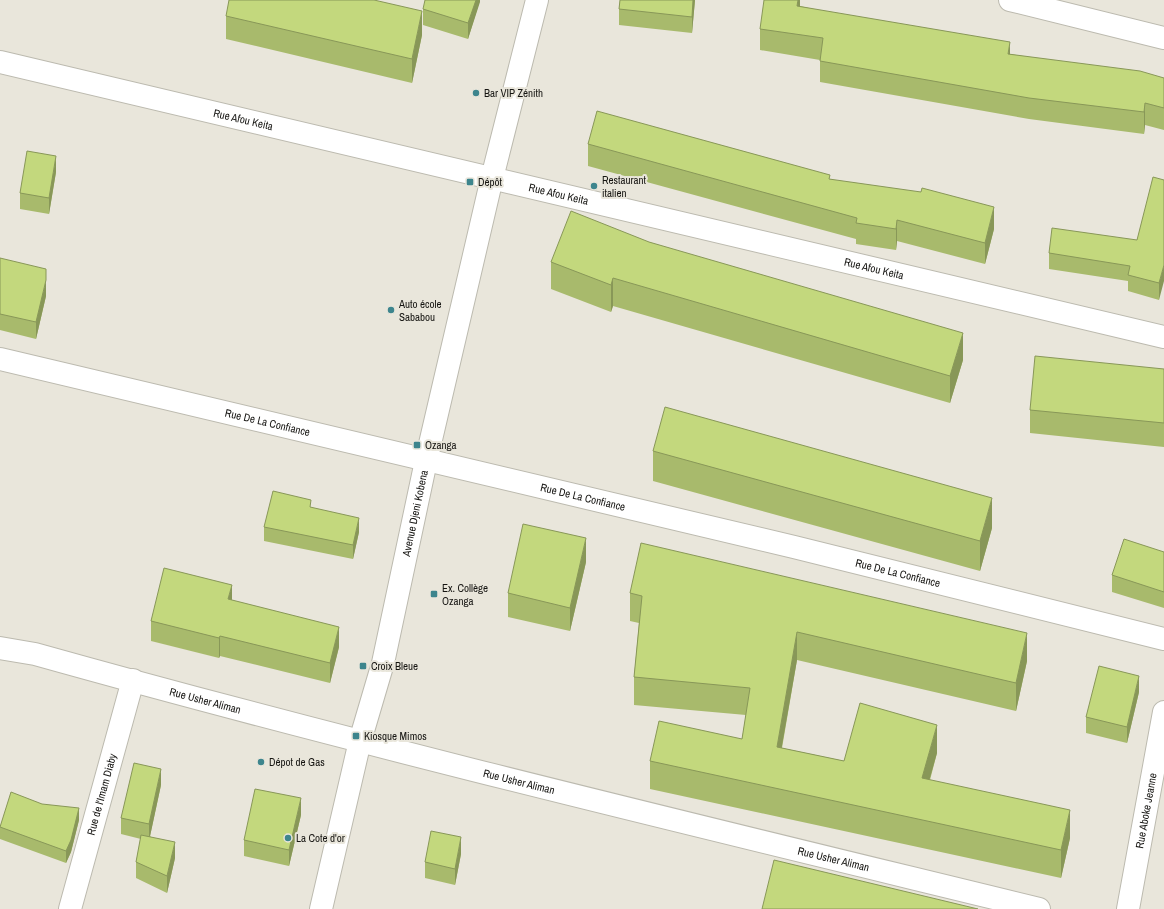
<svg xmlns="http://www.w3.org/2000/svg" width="1164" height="909" font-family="'Archivo Narrow',sans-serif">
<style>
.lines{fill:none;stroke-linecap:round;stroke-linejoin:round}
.minor-casing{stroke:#bcbaaf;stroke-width:24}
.tertiary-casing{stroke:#bcbaaf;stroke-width:24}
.minor{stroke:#fff;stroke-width:22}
.tertiary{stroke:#fff;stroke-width:22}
.wall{fill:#a8ba6c}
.shaded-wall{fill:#889758}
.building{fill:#c3d87d;stroke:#889758}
.poi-dot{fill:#3d858d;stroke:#e9e6db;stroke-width:1.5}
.labels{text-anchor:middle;stroke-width:4;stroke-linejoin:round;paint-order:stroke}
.poi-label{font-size:11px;fill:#161512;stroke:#e9e6db;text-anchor:start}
.street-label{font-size:11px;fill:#161512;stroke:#e9e6db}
</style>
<rect width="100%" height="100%" fill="#e9e6db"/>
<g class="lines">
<defs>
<g id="minor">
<path d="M 1010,0 L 1164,38"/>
<path id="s1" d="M 0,62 L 1164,337"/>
<path id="s2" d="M 0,359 L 794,547 L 1164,639"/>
<path id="s3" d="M 0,648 L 35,654 C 367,747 703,827 1039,909"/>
<path id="s4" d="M 70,909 L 133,680"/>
<path id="s5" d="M 1128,909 L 1164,712"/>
</g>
<g id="tertiary">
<path id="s6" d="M 321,909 L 360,741 L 383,663 L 426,461 L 492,178 L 537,0"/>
</g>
</defs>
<!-- minor casing -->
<use href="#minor" class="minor-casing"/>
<!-- tertiary casing -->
<use href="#tertiary" class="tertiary-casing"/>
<!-- minor -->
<use href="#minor" class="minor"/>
<!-- tertiary -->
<use href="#tertiary" class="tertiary"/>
</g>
<!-- wall -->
<path class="wall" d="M 480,0 L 468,39 L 423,25 L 423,9 Z
M 620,0 L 695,0 L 692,33 L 619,25 L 619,9 Z
M 800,0 L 800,6 L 1010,54 L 1164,78 L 1164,130 L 1145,125 L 1144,134 L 1029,119 L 820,82 L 820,60 L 760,50 L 760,29 Z
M 226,16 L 422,35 L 412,83 L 226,39 Z
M 588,144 L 830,179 L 994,229 L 985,264 L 897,241 L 896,250 L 856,244 L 856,239 L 588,166 Z
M 56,172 L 49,214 L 20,209 L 20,193 Z
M 1164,180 L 1159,300 L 1128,291 L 1128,281 L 1049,269 L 1049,253 L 1137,240 Z
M 649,242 L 963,360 L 950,403 L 613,306 L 611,312 L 551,289 L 551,262 Z
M 0,258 L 46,296 L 36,339 L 0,330 Z
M 1164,369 L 1164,447 L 1030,433 L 1030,410 Z
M 653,451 L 992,528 L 980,571 L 653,481 Z
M 264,527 L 359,532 L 353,559 L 264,541 Z
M 1164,552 L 1164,608 L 1112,592 L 1112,575 Z
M 586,562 L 570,631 L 508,617 L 508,593 Z
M 630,593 L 1027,661 L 1016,711 L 797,660 L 782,748 L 844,761 L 937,753 L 930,780 L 1070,838 L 1061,878 L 650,789 L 650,761 L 742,739 L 746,715 L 634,705 L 634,677 L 639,623 L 630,621 Z
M 232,600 L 339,647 L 330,683 L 220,656 L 219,658 L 151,641 L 151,621 Z
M 1139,692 L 1127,743 L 1086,733 L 1086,717 Z
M 161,785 L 150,836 L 175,858 L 167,893 L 136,878 L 136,862 L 141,839 L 121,834 L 121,818 Z
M 301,815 L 289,866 L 244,856 L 244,840 Z
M 79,820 L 71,852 L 66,863 L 0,839 L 0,826 Z
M 461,854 L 455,885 L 425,878 L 425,862 Z"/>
<!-- shaded-wall -->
<path class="shaded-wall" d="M 476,0 L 480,0 L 480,2 L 468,39 L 468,23 Z
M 693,0 L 695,0 L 692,33 L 692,17 Z
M 798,0 L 800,0 L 800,8 L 797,6 Z
M 422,11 L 422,35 L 412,83 L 412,59 Z
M 1010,42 L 1010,64 L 1008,54 Z
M 1145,103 L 1145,125 L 1144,134 L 1144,112 Z
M 56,156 L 56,172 L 49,214 L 49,198 Z
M 994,207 L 994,229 L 985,264 L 985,243 Z
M 897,220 L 897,241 L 896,250 L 896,229 Z
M 1164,265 L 1164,281 L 1159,300 L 1159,283 Z
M 613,278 L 613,306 L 611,312 L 611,285 Z
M 46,280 L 46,296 L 36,339 L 36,322 Z
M 963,333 L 963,360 L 950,403 L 950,376 Z
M 992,498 L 992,528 L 980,571 L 980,541 Z
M 359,518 L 359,532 L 353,559 L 353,545 Z
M 586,538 L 586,562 L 570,631 L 570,608 Z
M 232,585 L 232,605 L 228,599 Z
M 339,627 L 339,647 L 330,683 L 330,663 Z
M 797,632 L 797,660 L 777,774 L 777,747 Z
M 1027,633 L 1027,661 L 1016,711 L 1016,683 Z
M 220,636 L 220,656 L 219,658 L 219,638 Z
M 1139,676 L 1139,692 L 1127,743 L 1127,727 Z
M 937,725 L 937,753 L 922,806 L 922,778 Z
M 161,769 L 161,785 L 149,841 L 149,824 Z
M 301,798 L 301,815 L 289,866 L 289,850 Z
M 79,808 L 79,820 L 71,852 L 66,863 L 66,851 Z
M 1070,810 L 1070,838 L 1061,878 L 1061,850 Z
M 461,837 L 461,854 L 455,885 L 455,869 Z
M 175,842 L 175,858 L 167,893 L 167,876 Z"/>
<!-- building -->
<path class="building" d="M 229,0 L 374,0 L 422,11 L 412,59 L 226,16 Z
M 425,0 L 476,0 L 468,23 L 423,9 Z
M 620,0 L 693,0 L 692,17 L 619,9 Z
M 764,0 L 798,0 L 797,6 L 1010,42 L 1008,54 L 1140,71 L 1164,78 L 1164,108 L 1145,103 L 1144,112 L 1029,98 L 820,61 L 823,38 L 760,29 Z
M 597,111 L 830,175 L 829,179 L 921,192 L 922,188 L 994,207 L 985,243 L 897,220 L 896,229 L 856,223 L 857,218 L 588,144 Z
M 27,151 L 56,156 L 49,198 L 20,193 Z
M 1153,177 L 1164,180 L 1164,265 L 1159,283 L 1128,275 L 1130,266 L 1049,253 L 1052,228 L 1137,240 Z
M 571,211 L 649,242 L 963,333 L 950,376 L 613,278 L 611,285 L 551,262 Z
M 0,258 L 46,269 L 46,280 L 36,322 L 0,314 Z
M 1035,356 L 1164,369 L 1164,423 L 1030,410 Z
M 665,407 L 992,498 L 980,541 L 653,451 Z
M 273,491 L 311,500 L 310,507 L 359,518 L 353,545 L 264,527 Z
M 523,524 L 586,538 L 570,608 L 508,593 Z
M 1124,539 L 1164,552 L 1164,592 L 1112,575 Z
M 641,543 L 1027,633 L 1016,683 L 797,632 L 777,747 L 844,761 L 860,703 L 937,725 L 922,778 L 1070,810 L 1061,850 L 650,761 L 659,721 L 742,739 L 750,688 L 634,677 L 642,596 L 630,593 Z
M 164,568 L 232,585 L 228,599 L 339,627 L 330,663 L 220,636 L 219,638 L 151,621 Z
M 1099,666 L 1139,676 L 1127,727 L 1086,717 Z
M 134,763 L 161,769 L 149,824 L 121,818 Z
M 255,789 L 301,798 L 289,850 L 244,840 Z
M 11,792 L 42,804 L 79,808 L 71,840 L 66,851 L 0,827 Z
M 431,831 L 461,837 L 455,869 L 425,862 Z
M 141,835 L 175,842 L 167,876 L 136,862 Z
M 774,860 L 978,909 L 762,909 Z"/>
<!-- markers -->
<g class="poi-dot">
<circle cx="476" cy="93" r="4"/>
<rect x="466" y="178" width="8" height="8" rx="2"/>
<circle cx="594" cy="186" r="4"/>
<circle cx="391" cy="310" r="4"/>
<rect x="413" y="441" width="8" height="8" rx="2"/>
<rect x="430" y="590" width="8" height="8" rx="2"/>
<rect x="359" y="662" width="8" height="8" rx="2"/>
<rect x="352" y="732" width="8" height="8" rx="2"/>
<circle cx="261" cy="762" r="4"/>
<circle cx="288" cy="838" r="4"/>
</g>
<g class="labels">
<!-- poi labels -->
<g class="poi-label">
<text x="484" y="97">Bar VIP Zénith</text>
<text x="602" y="184">Restaurant<tspan x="602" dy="13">italien</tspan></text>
<text x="478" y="186">Dépôt</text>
<text x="399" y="308">Auto école<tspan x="399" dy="13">Sababou</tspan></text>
<text x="425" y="449">Ozanga</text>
<text x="442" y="592">Ex. Collège<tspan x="442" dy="13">Ozanga</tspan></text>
<text x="371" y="670">Croix Bleue</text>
<text x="364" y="740">Kiosque Mimos</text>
<text x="269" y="766">Dépot de Gas</text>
<text x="296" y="842">La Cote d'or</text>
</g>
<!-- street labels -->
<g class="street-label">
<text dy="4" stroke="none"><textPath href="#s1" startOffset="250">Rue Afou Keita</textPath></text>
<text dy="4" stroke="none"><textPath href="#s1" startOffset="574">Rue Afou Keita</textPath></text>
<text dy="4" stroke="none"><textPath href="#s1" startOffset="898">Rue Afou Keita</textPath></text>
<text dy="4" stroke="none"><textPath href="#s2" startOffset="275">Rue De La Confiance</textPath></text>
<text dy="4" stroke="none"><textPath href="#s2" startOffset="599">Rue De La Confiance</textPath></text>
<text dy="4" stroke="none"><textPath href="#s6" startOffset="407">Avenue Djeni Kobena</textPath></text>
<text dy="4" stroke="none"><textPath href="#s2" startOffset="923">Rue De La Confiance</textPath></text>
<text dy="4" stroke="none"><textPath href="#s3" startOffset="212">Rue Usher Aliman</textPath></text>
<text dy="4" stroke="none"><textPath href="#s3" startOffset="536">Rue Usher Aliman</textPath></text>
<text dy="4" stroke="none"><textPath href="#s4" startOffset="119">Rue de l'Imam Diaby</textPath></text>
<text dy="4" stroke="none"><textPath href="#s5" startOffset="100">Rue Aboke Jeanne</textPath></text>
<text dy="4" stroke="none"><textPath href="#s3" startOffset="860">Rue Usher Aliman</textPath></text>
</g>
</g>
</svg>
